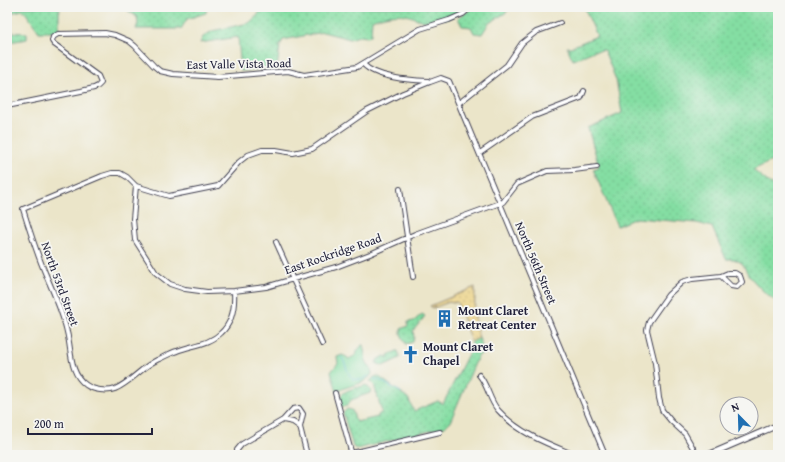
<svg xmlns="http://www.w3.org/2000/svg" width="785" height="462" font-family="'Gentium Book Plus',serif">
<style>
.grass{fill:url(#grass-dots);stroke:#53806f}
.sand{fill:url(#sand-dots);stroke:#887e6c}
.garden{fill:#84dea3;stroke:#53806f}
.lines{fill:none;stroke-linecap:round;stroke-linejoin:round}
.stream{stroke:#61b4dd;stroke-width:1}
.minor-casing{stroke:#403f50;stroke-width:6}
.major-casing{stroke:#403f50;stroke-width:7}
.minor{stroke:#fff;stroke-width:4}
.major{stroke:#fff;stroke-width:5}
.labels{text-anchor:middle;stroke-width:3.5;stroke-linejoin:round;paint-order:stroke}
.street-label{font-size:12px;fill:#22223b;stroke:#f6f6f2}
.poi-label{font-size:12px;font-weight:bold;fill:#22223b;stroke:#f6f6f2;text-anchor:start}
</style>
<defs>
<pattern id="grass-dots" width="8" height="8" patternUnits="userSpaceOnUse"><rect width="8" height="8" fill="#84dea3"/><path d="M2 2h.1M6 6h.1" fill="none" stroke="#72be8d" stroke-width="1.8" stroke-linecap="round"/></pattern>
<pattern id="sand-dots" width="8" height="8" patternUnits="userSpaceOnUse"><rect width="8" height="8" fill="#eeda9e"/><path d="M2 2h.1M6 6h.1" fill="none" stroke="#ccbb89" stroke-width="1.8" stroke-linecap="round"/></pattern>
</defs>
<rect width="100%" height="100%" fill="#f6f6f2"/>
<filter id="ink" filterUnits="userSpaceOnUse"><feTurbulence type="fractalNoise" baseFrequency=".025" numOctaves="2"/><feDisplacementMap in="SourceGraphic" scale="8" xChannelSelector="R" yChannelSelector="G"/><feConvolveMatrix kernelMatrix="1 2 1 2 8 2 1 2 1" color-interpolation-filters="sRGB"/></filter>
<filter id="wash" filterUnits="userSpaceOnUse"><feTurbulence type="fractalNoise" baseFrequency=".012" numOctaves="4" result="noise"/><feDisplacementMap in="SourceGraphic" scale="16" xChannelSelector="R" yChannelSelector="G"/><feGaussianBlur stdDeviation="0.9" result="paint"/><feColorMatrix in="noise" values="0 0 0 0 0 0 0 0 0 0 0 0 0 0 0 0 0 1.4 0 .05"/><feComposite in="paint" operator="in"/></filter>
<g filter="url(#wash)">
<rect width="100%" height="100%" fill="#ebe5c9"/>
<!-- grass -->
<path class="grass" d="M 7,7 L 61,7 L 59,11 L 59,32 L 39,32 L 25,12 L 22,10 L 7,14 Z
M 123,7 L 207,7 L 206,13 L 187,19 L 181,29 L 136,29 L 138,23 L 137,17 Z
M 262,7 L 273,7 C 281,13 292,11 301,7 L 468,7 L 458,14 L 445,19 C 437,14 432,21 424,21 C 418,20 412,16 406,15 C 396,13 381,16 372,20 L 371,35 L 368,37 L 359,36 L 350,39 L 323,32 L 283,40 L 280,45 L 277,68 L 241,71 L 238,37 L 200,43 L 203,37 L 212,31 L 249,23 L 258,15 Z
M 474,7 L 512,7 L 504,14 L 489,23 L 482,34 L 474,33 L 471,27 L 462,26 L 458,18 Z
M 584,7 L 778,7 L 778,158 L 753,170 L 778,190 L 778,303 L 763,291 L 749,276 L 742,263 L 734,259 L 726,259 L 712,227 L 697,223 L 636,218 L 617,226 L 593,169 L 599,167 L 588,128 L 622,113 L 616,80 L 604,50 L 594,51 L 573,60 L 567,47 L 571,47 L 597,36 Z
M 7,32 L 27,33 L 27,39 L 9,42 L 7,45 Z
M 422,314 L 425,316 L 413,331 L 414,337 L 413,342 L 406,344 L 401,334 L 401,329 L 408,326 L 408,322 L 414,321 Z
M 479,338 L 484,352 L 478,356 L 450,422 L 445,427 L 357,449 L 353,447 L 343,413 L 347,409 L 352,410 L 356,422 L 378,417 L 378,415 L 382,412 L 374,385 L 370,381 L 374,377 L 378,376 L 408,398 L 414,411 L 438,401 L 443,404 L 471,348 L 471,342 Z
M 397,351 L 398,351 L 400,358 L 383,366 L 376,363 L 378,359 L 385,356 L 388,358 L 388,355 Z
M 366,385 L 371,390 L 370,393 L 351,400 L 347,406 L 341,407 L 339,400 C 342,388 357,389 366,385 Z"/>
<!-- sand -->
<path class="sand" d="M 475,287 C 475,305 473,321 479,338 L 471,342 L 457,302 L 453,303 L 449,302 L 433,308 L 430,306 Z"/>
<!-- garden -->
<path class="garden" d="M 363,344 L 366,361 L 371,369 L 372,374 C 363,387 348,384 337,392 L 331,372 L 338,363 L 337,357 L 342,355 L 347,357 L 348,359 C 352,358 354,356 357,354 L 357,351 Z"/>
<g class="lines">
<!-- stream -->
<path class="stream" d="M 341,357 C 347,362 345,372 353,379 L 361,380 L 369,376
M 374,379 L 379,380 L 401,392"/>
</g>
</g>
<g filter="url(#ink)">
<g class="lines">
<defs>
<path id="minor" d="M 363,64 C 376,78 409,80 428,81
M 459,103 L 507,65 L 522,43 L 536,32 L 560,23
M 7,106 L 81,91 L 94,88 L 98,86 L 101,83 L 98,76 L 54,44 L 52,41 L 53,37 L 58,34 L 105,33 L 115,35 L 129,41 L 135,46 L 154,66 L 160,71 L 173,74 L 218,77 L 288,71 L 304,75 L 357,67 L 420,29 L 449,20 L 463,14 L 471,7
M 480,153 L 532,117 L 581,98 L 584,91
M 136,186 L 133,219 L 135,240 L 156,273 L 170,284 L 185,289 L 207,292 L 234,291 L 266,287 L 293,279 L 336,267 L 370,254 L 415,234 L 503,202 L 517,184 L 547,171 L 574,170 L 597,167
M 400,189 L 413,277
M 276,242 L 322,344
M 728,273 L 735,273 L 740,276 L 742,282 L 737,287 L 731,286 L 721,276 Z
M 234,291 C 235,306 233,322 221,333 C 209,345 192,345 177,351 C 170,353 164,357 157,360 C 142,367 131,382 115,389 C 107,392 93,390 86,385 C 69,373 72,351 67,332 C 63,313 54,294 46,275 C 37,254 30,232 23,209 L 102,176 L 112,173 L 120,173 L 127,177 L 136,186 L 169,196 L 218,186 L 239,162 L 248,155 L 262,150 L 276,150 L 293,153 L 312,149 L 367,111 L 403,93 L 430,82 L 441,78 L 449,81 L 605,455
M 479,375 C 488,385 489,400 498,410 C 518,433 548,444 575,455
M 335,393 L 352,455
M 283,420 L 293,409 L 299,408 L 303,414 L 300,427
M 300,427 L 307,455
M 352,453 L 440,432
M 237,455 L 237,450 L 242,444 L 283,420 L 293,422 L 300,427
M 697,455 L 685,434 L 671,421 L 662,410 L 659,398 L 655,363 L 647,330 L 649,322 L 668,295 L 682,282 L 692,279 L 721,276"/>
<path id="major" d="M 708,455 L 778,425"/>
</defs>
<!-- minor casing -->
<use href="#minor" class="minor-casing"/>
<!-- major casing -->
<use href="#major" class="major-casing"/>
<!-- minor -->
<use href="#minor" class="minor"/>
<!-- major -->
<use href="#major" class="major"/>
</g>
</g>
<!-- icons -->
<defs>
<symbol id="building-bare" viewBox="-9 -9 18 18"><path d="M-4-6H4V6H1V3H-1V6H-4ZM-2.5-4.3h1.7v1.8h-1.7ZM.8-4.3h1.7v1.8H.8ZM-2.5-1h1.7V.8h-1.7ZM.8-1h1.7V.8H.8Z" fill="#1f6fb2" stroke="#f6f6f2" stroke-width="2.5" paint-order="stroke"/></symbol>
<symbol id="church-bare" viewBox="-9 -9 18 18"><path d="M-1.2-6h2.4v3.5h3.3v2.4h-3.3V6h-2.4V-.1h-3.3v-2.4h3.3Z" fill="#1f6fb2" stroke="#f6f6f2" stroke-width="2.5" paint-order="stroke"/></symbol>
</defs>
<g fill-rule="evenodd">
<use href="#building-bare" x="432" y="306" width="25" height="25"/>
<use href="#church-bare" x="398" y="342" width="25" height="25"/>
</g>
<g class="labels">
<!-- street labels -->
<g class="street-label">
<text transform="translate(239 64) rotate(-1)" y="4">East Valle Vista Road</text>
<text transform="translate(333 254) rotate(-19)" y="4">East Rockridge Road</text>
<text transform="translate(536 263) rotate(67)" y="4">North 56th Street</text>
<text transform="translate(60 284) rotate(70)" y="4">North 53rd Street</text>
</g>
<!-- poi labels -->
<g class="poi-label">
<text x="458" y="315">Mount Claret<tspan x="458" dy="14">Retreat Center</tspan></text>
<text x="423" y="351">Mount Claret<tspan x="423" dy="14">Chapel</tspan></text>
</g>
</g>
<!-- margin -->
<rect width="785" height="462" fill="none" stroke="#f6f6f2" stroke-width="24"/>
<!-- north arrow -->
<g transform="translate(739 416) rotate(337)"><circle r="19" fill="#f6f6f2" stroke="#a1a1a9"/>
<path d="M0-3L7 15L0 10L-7 15Z" fill="#1f6fb2"/>
<text y="-6" font-size="11" font-weight="bold" text-anchor="middle" fill="#22223b">N</text>
</g>
<!-- scale -->
<path d="M28 428v6h124v-6" fill="none" stroke="#22223b" stroke-width="2"/>
<text x="34" y="428" font-size="12" fill="#22223b" stroke="#f6f6f2" stroke-width="3" paint-order="stroke">200 m</text>
</svg>
